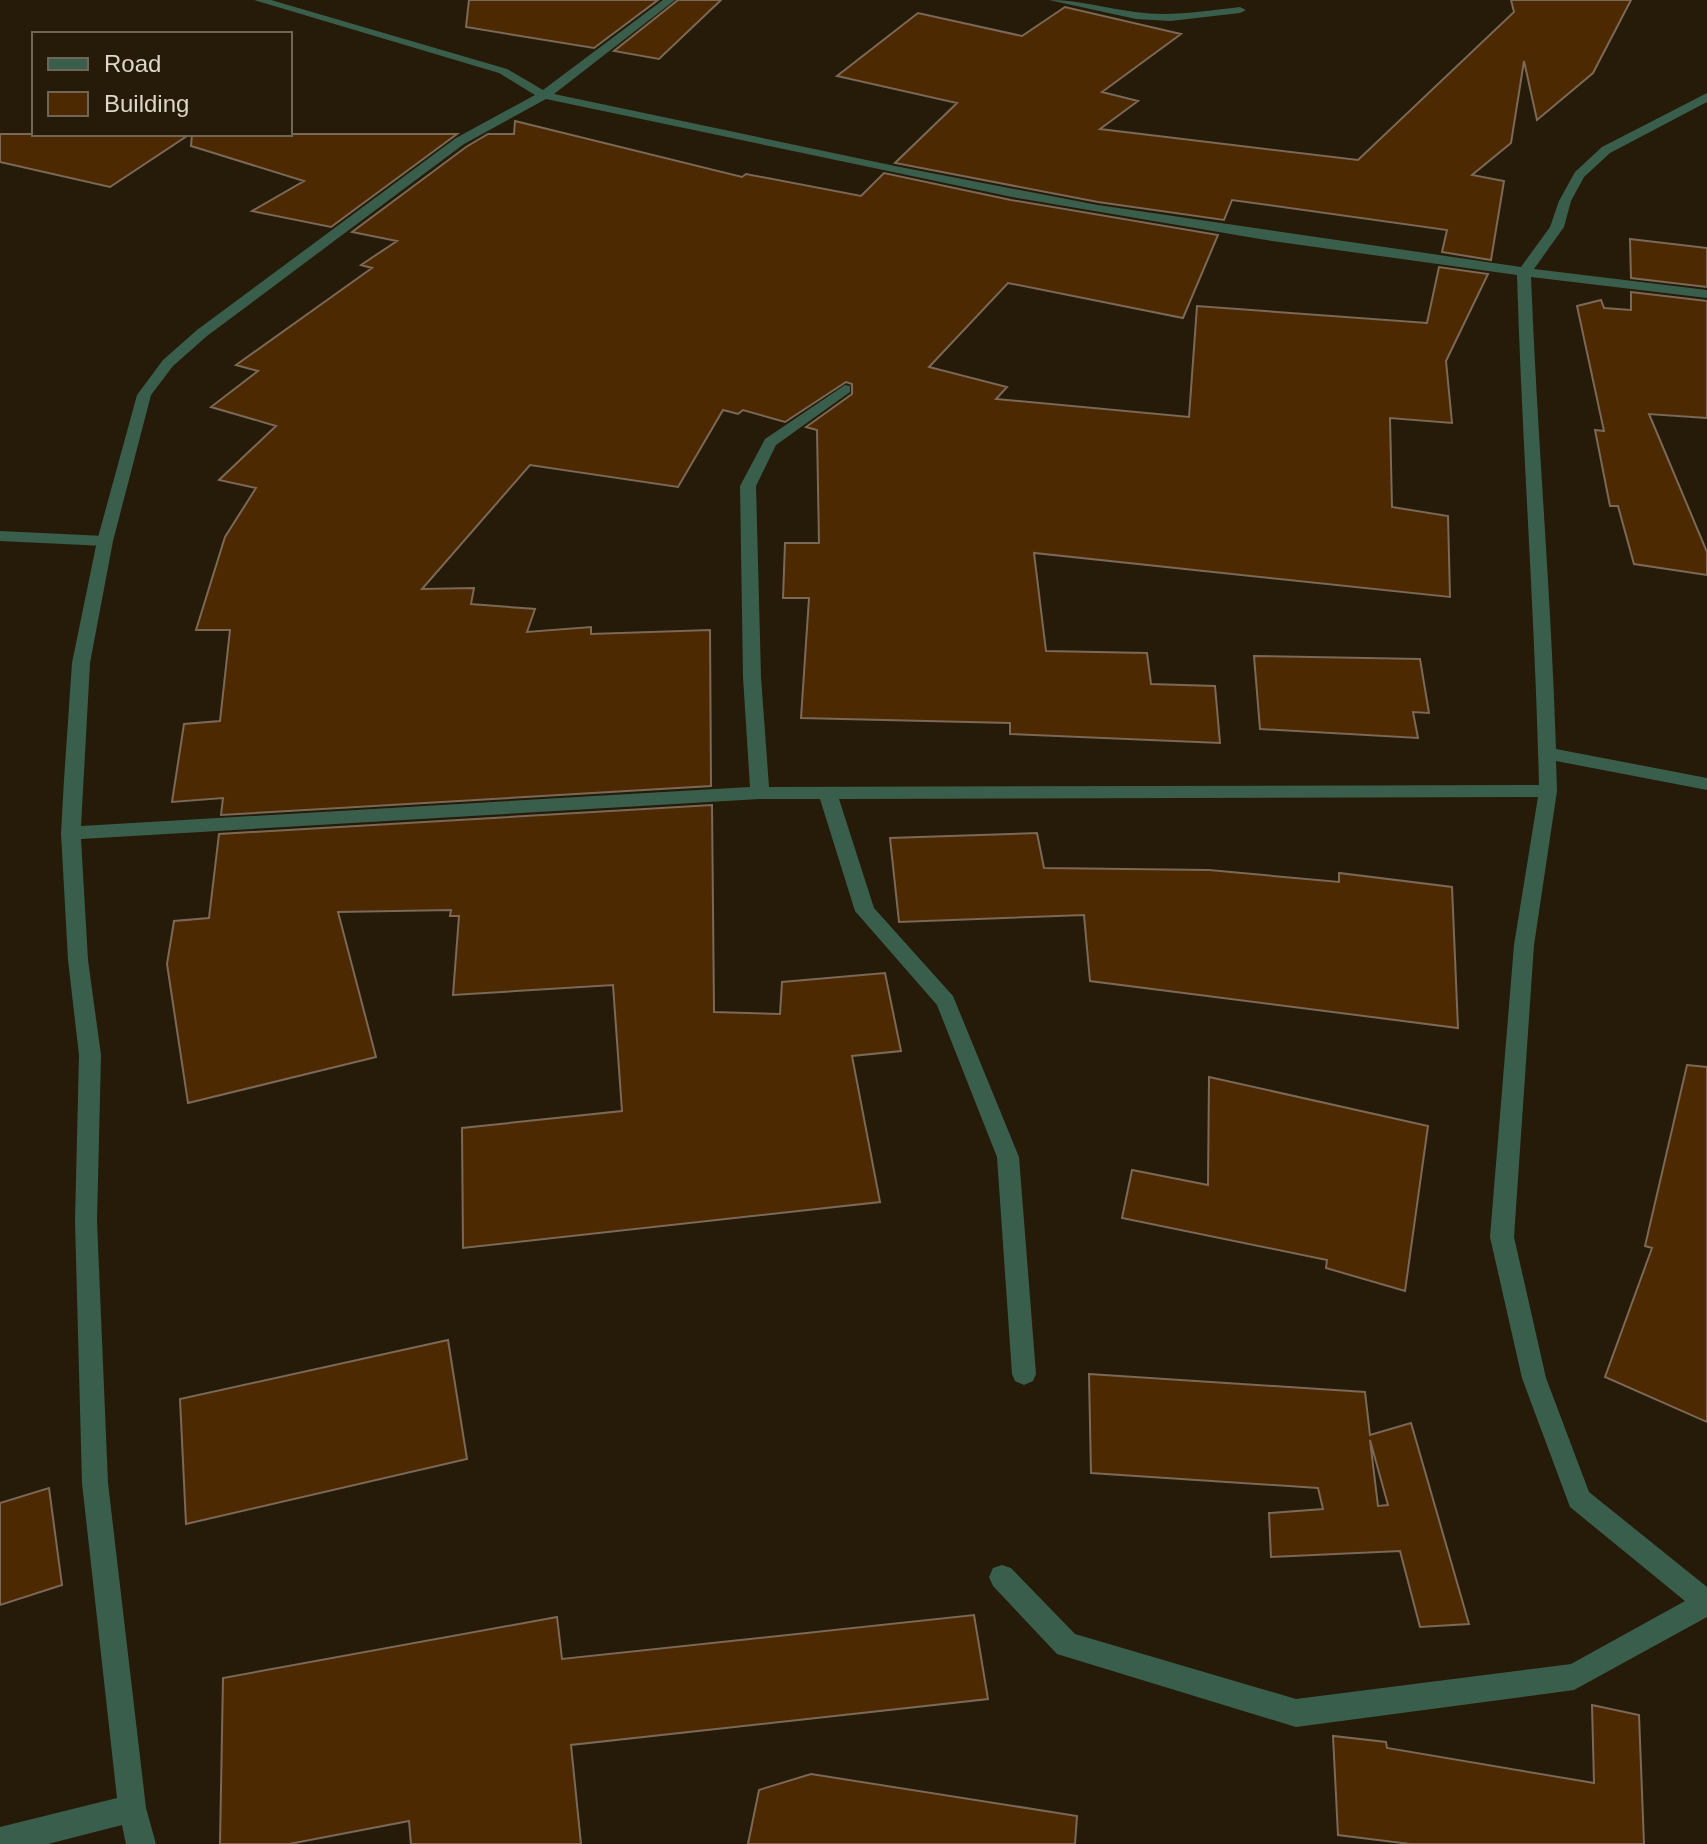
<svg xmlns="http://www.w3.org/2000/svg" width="1707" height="1844" font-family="Helvetica,sans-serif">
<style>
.building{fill:#4c2901;stroke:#7b6857;stroke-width:2;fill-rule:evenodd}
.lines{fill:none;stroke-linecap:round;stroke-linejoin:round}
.lane{fill:#395f4c;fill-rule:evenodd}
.street{fill:#395f4c;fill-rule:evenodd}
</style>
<rect width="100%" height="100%" fill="#261b08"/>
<!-- building -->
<path class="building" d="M 469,0 L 658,0 L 594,48 L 466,27 Z
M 678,0 L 721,0 L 659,59 L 614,51 Z
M 1511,0 L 1631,0 L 1593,73 L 1537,120 L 1524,61 L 1511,143 L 1472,175 L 1504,181 L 1491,260 L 1442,252 L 1447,230 L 1232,200 L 1224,220 L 1098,202 L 895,163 L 957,103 L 837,76 L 918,13 L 1022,36 L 1065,7 L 1181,34 L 1102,92 L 1138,101 L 1100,129 L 1358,160 L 1514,12 Z
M 515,121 L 742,177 L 746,174 L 861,196 L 884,173 L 1011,200 L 1218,235 L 1183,318 L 1008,283 L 929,367 L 1007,387 L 996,399 L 1189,417 L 1197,306 L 1427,323 L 1439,267 L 1488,274 L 1446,361 L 1452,423 L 1390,418 L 1392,507 L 1448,516 L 1450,597 L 1034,553 L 1046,651 L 1147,653 L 1151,684 L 1215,686 L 1220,743 L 1010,734 L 1010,723 L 801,718 L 809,598 L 783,598 L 785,543 L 819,543 L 817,430 L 806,427 L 852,394 L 852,384 L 846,382 L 785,422 L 743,410 L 738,414 L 723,410 L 678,487 L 530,465 L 422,589 L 474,588 L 471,604 L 535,609 L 527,632 L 591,627 L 591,634 L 710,630 L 711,786 L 221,815 L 223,798 L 172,802 L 184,724 L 220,721 L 230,630 L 196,630 L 225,537 L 256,488 L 219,480 L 276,426 L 211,407 L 258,371 L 236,365 L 372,268 L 361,265 L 397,241 L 352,232 L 466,147 L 488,134 L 514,134 Z
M 0,134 L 190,134 L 110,187 L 0,162 Z
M 192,134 L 457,134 L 331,227 L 252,211 L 304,181 L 191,146 Z
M 1630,239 L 1707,248 L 1707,287 L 1631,278 Z
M 1631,292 L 1707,301 L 1707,418 L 1649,414 L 1707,552 L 1707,575 L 1634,564 L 1618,506 L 1610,506 L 1595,430 L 1604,431 L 1577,306 L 1601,300 L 1604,308 L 1631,310 Z
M 1254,656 L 1420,659 L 1429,713 L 1413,712 L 1418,738 L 1260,729 Z
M 712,805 L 714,1012 L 780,1014 L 782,982 L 885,973 L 901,1051 L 852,1056 L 880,1202 L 463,1248 L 462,1128 L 622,1111 L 613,985 L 453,995 L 459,916 L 450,916 L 451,910 L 338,912 L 376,1057 L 188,1103 L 167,964 L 174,921 L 209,918 L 219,834 Z
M 1037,833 L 1044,868 L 1209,870 L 1339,882 L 1339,873 L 1452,887 L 1458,1028 L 1090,981 L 1084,915 L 899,922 L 890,838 Z
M 1687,1065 L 1707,1067 L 1707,1422 L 1605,1377 L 1652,1248 L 1645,1246 Z
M 1209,1077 L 1428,1126 L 1405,1291 L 1326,1268 L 1327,1260 L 1122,1218 L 1132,1170 L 1208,1185 Z
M 448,1340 L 467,1459 L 186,1524 L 180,1399 Z
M 1089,1374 L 1365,1392 L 1370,1435 L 1411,1423 L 1469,1624 L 1420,1627 L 1400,1551 L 1271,1557 L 1269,1513 L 1323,1509 L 1318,1488 L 1091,1473 ZM 1370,1440 L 1388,1505 L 1378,1506 Z
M 49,1488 L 62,1585 L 0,1605 L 0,1503 Z
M 974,1615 L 988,1699 L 571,1745 L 581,1844 L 411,1844 L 409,1821 L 289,1844 L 220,1844 L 223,1678 L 557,1617 L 562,1659 Z
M 1592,1705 L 1639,1715 L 1644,1844 L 1410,1844 L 1338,1835 L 1333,1736 L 1386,1742 L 1387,1748 L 1594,1783 Z
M 811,1774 L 1077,1816 L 1075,1844 L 748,1844 L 759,1790 Z"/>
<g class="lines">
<!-- lane -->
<path class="lane" d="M 0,531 L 105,536 L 113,541 L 105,546 L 0,541 Z"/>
<!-- street -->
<path class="street" d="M 254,0 L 271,0 L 507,69 L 543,90 L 663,0 L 675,0 L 554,94 L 895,166 L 1098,205 L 1521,267 L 1550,227 L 1559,201 L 1575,172 L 1602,147 L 1707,93 L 1707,102 L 1610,153 L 1584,177 L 1571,201 L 1564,227 L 1534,269 L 1707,290 L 1707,298 L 1531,277 C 1537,434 1551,591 1556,749 L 1707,778 L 1707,790 L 1556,761 L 1557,791 L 1534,945 L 1514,1237 L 1546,1378 L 1589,1492 L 1707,1587 L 1707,1617 L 1574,1690 L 1296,1727 L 1057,1654 L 993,1586 L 989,1577 L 993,1568 L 1002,1565 L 1011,1568 L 1075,1634 L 1296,1699 L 1571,1664 L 1685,1601 L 1570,1507 L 1522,1378 L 1490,1237 L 1514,945 L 1538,797 L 839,799 L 874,908 L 953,996 L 1019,1157 L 1036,1374 L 1033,1381 L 1024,1385 L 1015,1381 L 1012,1374 L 997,1157 L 937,1005 L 855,911 L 820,799 L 760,799 L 81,839 L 88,960 L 101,1055 L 97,1221 L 108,1483 L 146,1808 L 156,1844 L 126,1844 L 122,1825 L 48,1844 L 0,1844 L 0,1827 L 117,1798 L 82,1483 L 75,1221 L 79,1055 L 68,960 L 61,833 L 64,780 L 72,663 L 97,541 L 137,395 L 163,360 L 197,330 L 456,138 L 535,95 L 499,73 ZM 546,99 L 1012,197 L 1272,241 L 1517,275 C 1522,445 1535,615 1539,785 L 769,787 L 761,677 L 756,486 L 776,445 L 850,392 L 850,386 L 845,385 L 765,439 L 740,486 L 743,677 L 750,787 L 81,826 L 90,663 L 113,541 L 151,395 L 173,366 L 207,336 L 464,144 Z
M 1049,0 C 1078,0 1105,8 1135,12 C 1170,17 1205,11 1240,7 L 1246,10 L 1240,13 L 1170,21 L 1136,19 Z"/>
</g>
<!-- legend -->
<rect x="32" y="32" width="260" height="104" fill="#261b08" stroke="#706656" stroke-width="2"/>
<rect x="48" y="58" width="40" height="12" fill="#395f4c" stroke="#706656" stroke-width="2"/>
<text x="104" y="72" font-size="24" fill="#ded6cb">Road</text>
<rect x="48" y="92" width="40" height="24" fill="#4c2901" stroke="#706656" stroke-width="2"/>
<text x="104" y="112" font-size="24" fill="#ded6cb">Building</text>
</svg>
